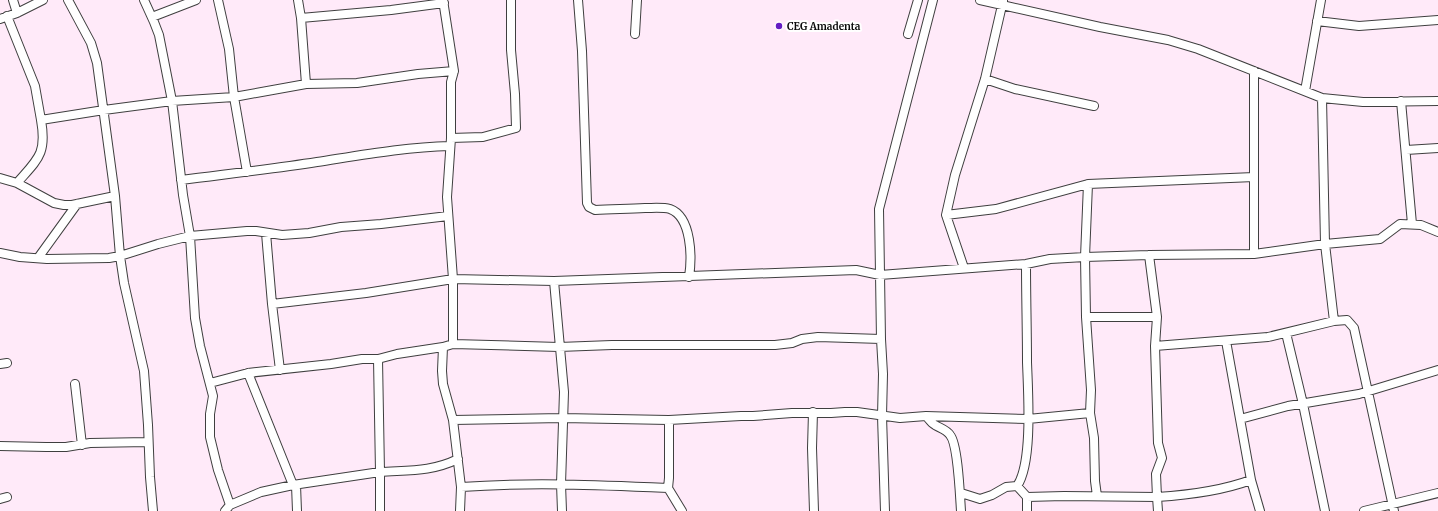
<svg xmlns="http://www.w3.org/2000/svg" width="1438" height="511" font-family="Merriweather,serif">
<style>
.lines{fill:none;stroke-linecap:round;stroke-linejoin:round}
.minor-casing{stroke:#3f3f3f;stroke-width:10}
.minor{stroke:#fff;stroke-width:8}
.poi-dot{fill:#641cc3;stroke:#fff;stroke-width:1.5}
.labels{text-anchor:middle;stroke-width:4;stroke-linejoin:round;paint-order:stroke}
.poi-label{font-size:10px;font-weight:bold;fill:#0c0c0c;stroke:#fff;text-anchor:start}
</style>
<rect width="100%" height="100%" fill="#ffeaf9"/>
<g class="lines">
<defs>
<path id="minor" d="M 13,0 L 17,13
M 68,0 L 91,43 L 97,63 L 115,196 L 120,256 L 124,283 L 144,371 L 148,425 L 150,477 L 153,511
M 144,0 L 154,22 L 159,35 L 172,101 L 183,195 L 190,236 L 195,318 L 200,346 L 213,396 L 210,414 L 210,437 L 218,470 L 230,505
M 218,0 L 229,49 L 234,97 L 247,172
M 298,0 L 301,18 L 306,84
M 443,0 L 454,71 L 451,82 L 451,138 L 447,197 L 453,279 L 453,344
M 578,0 L 582,51 L 587,203 L 589,207 L 595,210 C 612,209 628,209 645,208 C 653,208 663,207 670,209 C 692,217 692,258 689,277
M 980,0 L 1100,27 L 1168,40 L 1198,49 L 1322,98 L 1363,102 L 1438,101
M 7,16 L 35,86 L 41,120 L 104,110 L 172,101 L 234,97 L 306,84 L 357,83 L 418,74 L 454,71
M 152,17 L 196,0
M 301,18 L 391,10 L 444,3
M 0,19 L 17,13 L 43,0
M 1317,21 L 1359,26 L 1438,20
M 635,34 L 637,0
M 908,34 L 918,0
M 985,79 L 1015,89 L 1094,106
M 1305,91 L 1321,0
M 1322,98 L 1325,244 L 1334,321
M 1401,101 L 1412,224
M 451,138 L 483,137 L 516,128 L 515,94 L 511,50 L 511,0
M 1406,150 L 1438,148
M 0,178 L 17,183 L 54,203 L 64,205 L 72,205 L 115,196
M 181,180 C 227,174 272,169 317,162 C 362,155 405,147 450,146
M 17,183 C 38,159 47,154 41,120
M 1088,184 L 1085,257 L 1086,317 L 1091,390 L 1090,413 L 1094,438 L 1095,481 L 1097,496
M 946,215 L 996,209 L 1088,184 L 1254,177
M 266,233 L 272,304 L 280,370
M 0,253 L 20,257 L 47,259 L 109,258 L 120,256 L 158,244 L 190,236 L 247,231 L 256,231 L 282,235 L 309,233 L 341,227 L 381,224 L 448,216
M 1254,254 L 1254,71
M 1149,255 L 1157,317 L 1155,346 L 1158,443 L 1162,458 L 1156,474 L 1157,497 C 1189,495 1221,491 1251,480
M 38,258 L 77,204
M 964,268 L 946,215 L 955,175 L 985,79 L 1003,1
M 554,281 L 564,392 L 561,484 L 562,511
M 272,304 L 366,293 L 453,279 L 554,281 L 856,270 L 880,275 L 1026,264 L 1050,259 L 1085,257 L 1149,255 L 1254,254 L 1325,244 L 1380,239 L 1400,224 L 1421,225 L 1438,232
M 1086,317 L 1157,317
M 1286,333 L 1303,404 L 1325,511
M 1226,341 L 1251,480 L 1260,511
M 1155,346 L 1268,337 L 1334,321 L 1347,320 L 1354,328 L 1394,511
M 0,364 L 7,363
M 248,373 L 293,485
M 210,383 L 248,373 L 331,364 L 362,359 L 378,359 L 397,354 L 443,347
M 75,384 L 82,445
M 813,412 L 812,448 L 814,511
M 926,416 L 1028,419 L 1090,413
M 1240,419 L 1288,406 L 1359,394 L 1438,370
M 453,420 L 562,418 L 669,420 L 741,416 L 753,416 L 792,413 L 831,413 L 845,412 L 857,412 L 900,418 L 926,416 C 929,419 931,423 935,425 C 940,428 947,430 950,435 C 958,444 960,497 961,511
M 669,420 L 669,478 L 668,488 L 682,511
M 0,446 L 46,447 L 66,447 L 90,443 L 148,442
M 296,485 L 297,511
M 1017,486 C 1033,463 1028,392 1027,362 C 1027,330 1026,297 1026,264
M 461,487 C 530,482 599,485 668,488
M 961,493 L 980,499 L 992,495 L 1006,487 L 1017,486 L 1027,497 L 1027,511
M 1027,497 L 1064,496 L 1157,497 L 1158,511
M 0,499 L 7,497
M 225,511 L 230,505 L 261,492 L 293,485 L 380,472 L 378,359
M 380,511 L 380,472 C 409,470 431,472 458,459
M 460,511 L 461,487 L 453,420 L 443,384 L 442,371 L 443,347 L 453,344 L 559,347 L 612,345 L 775,345 L 792,343 L 802,339 L 818,337 L 881,339
M 885,511 L 882,416 L 883,374 L 881,339 L 879,209 L 933,0
M 1364,511 L 1438,493"/>
</defs>
<!-- minor casing -->
<use href="#minor" class="minor-casing"/>
<!-- minor -->
<use href="#minor" class="minor"/>
</g>
<!-- markers -->
<circle class="poi-dot" cx="779" cy="26" r="4"/>
<g class="labels">
<!-- poi labels -->
<g class="poi-label">
<text x="787" y="30">CEG Amadenta</text>
</g>
</g>
</svg>
